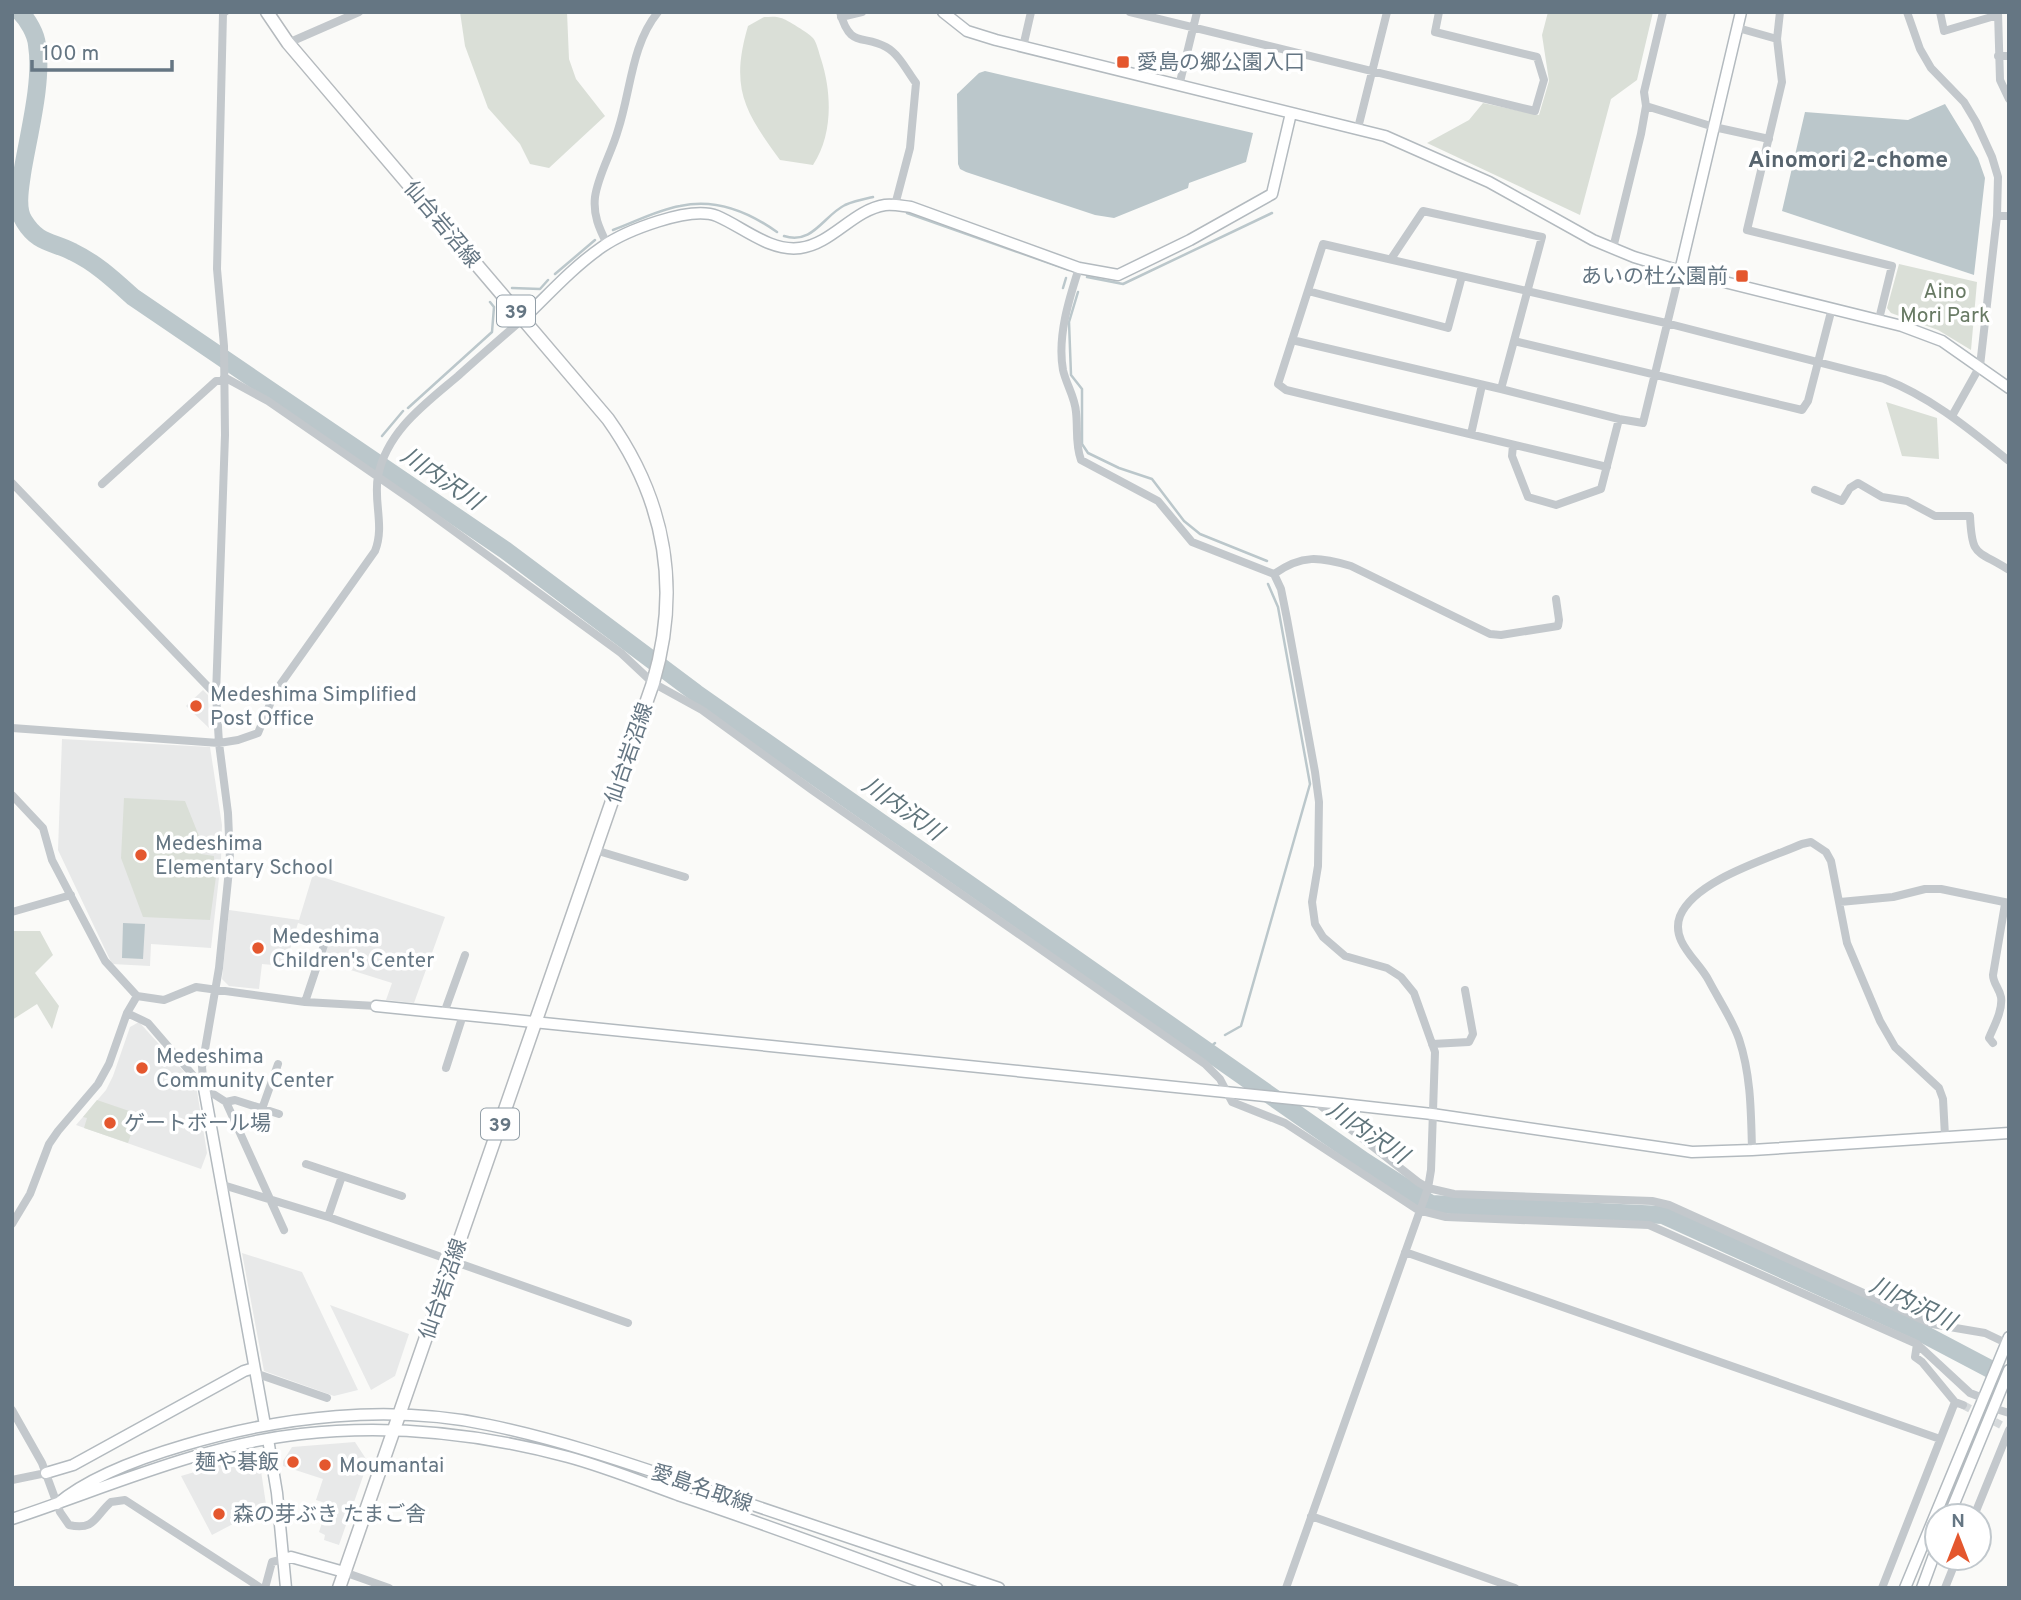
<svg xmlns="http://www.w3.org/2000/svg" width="2021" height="1600" font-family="Overpass,'Noto Sans JP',sans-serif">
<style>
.built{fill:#e8e9e9}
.green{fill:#dadfd7}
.water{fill:#bbc7cb}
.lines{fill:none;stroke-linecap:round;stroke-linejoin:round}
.stream{stroke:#bbc7cb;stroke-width:2.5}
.river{stroke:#bbc7cb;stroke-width:18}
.street-tunnel{stroke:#d5d9db;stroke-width:8;stroke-dasharray:8 4;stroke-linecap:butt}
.secondary-casing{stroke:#b3babf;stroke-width:13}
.primary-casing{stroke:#b5babe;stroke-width:15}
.street{stroke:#c3c8cc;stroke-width:8}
.secondary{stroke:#fff;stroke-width:10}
.primary{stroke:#fff;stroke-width:12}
.poi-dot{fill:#e4572e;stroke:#fff;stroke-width:2.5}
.labels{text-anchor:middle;stroke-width:7;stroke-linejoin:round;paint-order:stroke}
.shield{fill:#fff;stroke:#939fa8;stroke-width:2}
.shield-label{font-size:19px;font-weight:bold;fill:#657683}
.poi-label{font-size:21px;fill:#657683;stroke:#fff;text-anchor:start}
.street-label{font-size:21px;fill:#657683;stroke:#fff}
.park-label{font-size:21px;fill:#687a64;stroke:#fff}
.neighbourhood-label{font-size:23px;font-weight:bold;fill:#57646e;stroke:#fff}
.water-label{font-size:23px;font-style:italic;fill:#60757c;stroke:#fff}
</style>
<rect width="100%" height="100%" fill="#fafaf8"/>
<!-- built -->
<path class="built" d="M 203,690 L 208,695 L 209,728 L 186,706 Z
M 62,739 L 210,747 L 222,825 L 221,860 L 211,948 L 151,944 L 150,966 L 112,964 L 58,850 Z
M 313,874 L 445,917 L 414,1003 L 386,1000 L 392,983 L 322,961 L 331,934 L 298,923 L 285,966 L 262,964 L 259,989 L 229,986 L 222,979 L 229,910 L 299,920 Z
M 139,1022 L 196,1085 L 207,1153 L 201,1169 L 76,1125 L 106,1090 L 113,1076 L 130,1027 Z
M 242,1253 L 302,1272 L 358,1390 L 334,1396 L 264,1371 Z
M 330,1305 L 409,1334 L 395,1376 L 371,1390 Z
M 355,1442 L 368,1462 L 339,1545 L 324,1540 L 325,1535 L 319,1532 L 328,1504 L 316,1500 L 323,1479 L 283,1466 L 283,1461 L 292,1447 Z
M 246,1457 L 260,1464 L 268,1518 L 250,1515 L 212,1535 L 181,1476 Z"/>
<!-- green -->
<path class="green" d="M 460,12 L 567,12 L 569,59 L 576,79 L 605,116 L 549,168 L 530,164 L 520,144 L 488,108 L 465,46 Z
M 1548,12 L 1653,12 L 1637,80 L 1611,99 L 1580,215 L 1427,143 L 1469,120 L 1483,103 L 1539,115 L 1549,81 L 1542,35 Z
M 764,17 C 769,17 776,16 781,18 C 786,19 810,34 813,38 C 817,43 819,53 821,59 C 832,93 833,135 813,165 L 780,160 C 744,111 730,88 748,26 Z
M 1899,264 L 1977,282 L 1971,350 L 1938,330 L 1891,313 L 1887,308 Z
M 1886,402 L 1937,418 L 1939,459 L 1902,456 Z
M 124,798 L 185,801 L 201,841 L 201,854 L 214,856 L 214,861 L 218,862 L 210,920 L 143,917 L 121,858 Z
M 12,931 L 40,931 L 53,955 L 35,973 L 59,1006 L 52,1029 L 37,1004 L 12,1020 Z
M 97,1100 L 138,1114 L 128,1143 L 84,1128 L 87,1118 L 83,1117 Z"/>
<!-- water -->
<path class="water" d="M 985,71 L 1253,133 L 1246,162 L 1189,183 L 1188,188 L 1114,218 L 1095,215 L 966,172 L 960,169 L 958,164 L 957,94 L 979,73 Z
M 1945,104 L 1978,158 L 1985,178 L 1974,275 L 1782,211 L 1805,112 L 1908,120 Z
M 123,923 L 145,924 L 143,959 L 122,958 Z"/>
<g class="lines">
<!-- stream -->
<path class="stream" d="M 907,213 L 1069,270
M 613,230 C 635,222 657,210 680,206 C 715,198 749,212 777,232
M 784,236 C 813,245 823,216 845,205 C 854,201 864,199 873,197
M 555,274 L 595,240
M 1087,277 L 1123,284 L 1272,213
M 512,288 L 540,289 L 548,280
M 1063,288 L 1066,278
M 1078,292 L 1069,322 L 1071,375 L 1082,389 L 1082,444 L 1088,453 L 1119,468 L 1152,479 L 1184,521 L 1200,534 L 1267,561
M 408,408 L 492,332 L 494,307 L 490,302
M 382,436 L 403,411
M 374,461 L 375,455
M 1225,1035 L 1241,1026 L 1310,784 L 1278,607 L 1268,584
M 1207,1050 L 1215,1043"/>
<!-- river -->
<path class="river" d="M 20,12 C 28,20 36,34 37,45 C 43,82 28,136 22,174 C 20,188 16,209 24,221 C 38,244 52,241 73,252 C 96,263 114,280 133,297 L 505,550 L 696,693 L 1364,1161 L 1431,1204 L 1663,1215 L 1916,1330 L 2009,1379"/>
<!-- street-tunnel -->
<path class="street-tunnel" d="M 1963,1405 L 2001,1425"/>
<defs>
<path id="secondary" d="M 943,12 L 967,31 L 996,40 L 1385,136 L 1489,182 L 1593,240 L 1634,257 L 1680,271 L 1902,326 L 1942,341 L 2009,388
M 1680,271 L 1741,12
M 523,319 C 548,295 573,267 602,247 C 625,231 690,205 717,216 C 743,227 770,252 800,248 C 832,244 853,210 885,205 C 894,204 902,206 911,207 L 1079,268 L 1118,275 L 1190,240 L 1272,194 L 1291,113
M 376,1006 L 1333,1103 L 1432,1114 L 1692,1152 L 1752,1150 L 2009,1133
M 204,1088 L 265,1425
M 268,1439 L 277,1493 L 286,1588
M 46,1473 L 73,1465 L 244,1371 L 254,1368
M 57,1504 C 90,1476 144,1457 185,1445 C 282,1416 390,1404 489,1425 C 567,1441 642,1468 717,1493 C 811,1525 905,1556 999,1588
M 1949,1516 L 2009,1370
M 12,1519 C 106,1488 201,1445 301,1434 C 390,1424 482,1434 568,1457 C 605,1467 642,1482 678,1495 C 765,1524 851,1556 937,1588
M 284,1559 L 291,1557 L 344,1572
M 1905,1588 L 2009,1337
M 1922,1588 L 1937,1547"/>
<path id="primary" d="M 267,12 L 288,43 L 608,419 C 665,499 681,588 653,683 L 339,1588"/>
</defs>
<!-- secondary casing -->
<use href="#secondary" class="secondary-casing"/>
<!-- primary casing -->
<use href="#primary" class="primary-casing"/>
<!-- street -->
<path class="street" d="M 840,12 C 850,49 863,34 886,47 C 899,54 907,71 916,83 L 910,148 L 895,205
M 1130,12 L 1535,111 L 1544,80 L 1537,57 L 1435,32 L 1439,12
M 1780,12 L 1777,39 L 1782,82 L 1747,230 L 1892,266 L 1879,319
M 1907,12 L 1920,49 L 1931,68 L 1964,102 L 1976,122 L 1992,157 L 1998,177 L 1997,216 L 1980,366 L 1952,416
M 1940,12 L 1944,31 L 1998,15
M 1998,12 L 2000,80 L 2009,99
M 841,17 L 862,12
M 1738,28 L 1777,39
M 288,43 L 359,12
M 1023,47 L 1031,12
M 1998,56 L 2009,56
M 1179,86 L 1197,12
M 1646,106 L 1714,127 L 1769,139
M 1358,128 L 1387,12
M 1997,216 L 2009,216
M 607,244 C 599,228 593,215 595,197 C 598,175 612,152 618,130 C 631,91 631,45 658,12
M 1613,248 L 1641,134 L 1646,106 L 1644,92 L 1663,12
M 1391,259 L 1423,211 L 1542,237 L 1501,389
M 1079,268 C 1069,299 1057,337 1063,370 C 1066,384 1075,397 1076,412 C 1078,429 1075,444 1081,460 L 1158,501 L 1192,542 L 1274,574 L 1281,589 L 1287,619 L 1315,772 L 1319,802 L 1318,866 L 1312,902 L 1315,924 L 1323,937 L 1345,956 L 1387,968 L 1401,977 L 1414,993 L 1435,1052 L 1431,1170 L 1428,1188 L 1286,1588
M 1308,291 L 1448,328 L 1462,276
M 1292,340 L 1501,389 L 1619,419 L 1643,423 L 1680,271
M 1514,341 L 1802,410 L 1808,401 L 1832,308
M 224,377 L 268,401 L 413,501 L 621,653 L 653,683 L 702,710 L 812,790 L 1205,1064 L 1220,1079 L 1232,1102 L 1285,1123 L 1418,1210 L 1446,1217 L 1649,1225 L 1917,1344 L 1970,1393 L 1983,1398
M 1471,434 L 1482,385
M 1513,445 L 1512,456 L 1528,497 L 1556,505 L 1601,489 L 1619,419
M 1607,467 L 1286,390 L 1278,384 L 1323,244 L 1666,323 L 1884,379 C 1931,397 1969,429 2009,461
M 12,483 L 216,695
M 102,484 L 216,381 L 224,381
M 1815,490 L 1842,501 L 1850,488 L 1858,483 L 1882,497 L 1907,501 L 1935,516 L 1970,516 C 1972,558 1976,549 2009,570
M 1274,574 C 1302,554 1320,557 1351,566 L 1490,634 L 1501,635 L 1558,626 L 1559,620 L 1556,599
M 12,728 L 219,743 L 238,740 L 258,733 L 275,692 L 375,551 C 385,526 373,501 378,476 C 387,431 425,404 458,376 C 479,357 501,338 523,319
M 12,795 L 43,828 L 52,860 L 105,961 L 137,996 L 164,1000 L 196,987 L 305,1002 L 376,1006
M 595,850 L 685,877
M 1840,902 L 1893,897 L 1925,889 L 1941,889 L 2009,903
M 12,912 L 71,895
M 305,1002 L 327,936
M 127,1013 L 148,1023 L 204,1088 L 226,1102 L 235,1100 L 279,1114
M 444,1013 L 465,955
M 1993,1043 L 1989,1038 C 1994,1026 2003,1010 2001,997 C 1999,988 1993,983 1993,975 L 2005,904
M 1432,1044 L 1469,1042 L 1473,1034 L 1465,990
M 446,1068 L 463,1015
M 204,1088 L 202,1067 L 219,968 L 230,860 L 228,813 L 219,743 L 216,695 L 225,435 L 224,346 L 217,269 L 223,13 L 225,12
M 226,1102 L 284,1230
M 1316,1102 L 1418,1182 L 1428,1188 L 1454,1194 L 1652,1201 L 1669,1205 L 1932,1324 L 1985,1333 L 2006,1343
M 262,1109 L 278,1064
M 1752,1150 C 1751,1112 1751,1075 1739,1039 C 1732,1019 1719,1000 1709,981 C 1699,961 1670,942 1680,916 C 1695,880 1768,859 1802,844 L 1811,842 L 1826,852 L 1831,861 L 1847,943 L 1880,1021 L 1895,1047 L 1939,1088 L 1943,1099 L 1945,1136
M 306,1164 L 342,1176 L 328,1217
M 342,1176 L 402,1196
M 223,1185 L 331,1218 L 628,1323
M 12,1224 L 30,1194 L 49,1144 L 58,1131 L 98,1084 L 109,1064 L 127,1013 L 137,996
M 1405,1252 L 1940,1439
M 1917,1344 L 1915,1357 L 1922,1362 L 1955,1402 L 1963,1405
M 255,1373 L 327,1398
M 1993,1408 L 2009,1413
M 12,1410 L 42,1463 L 60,1512 L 69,1525 C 95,1531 95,1516 111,1502 L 125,1500 L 261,1588
M 12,1480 L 46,1473
M 1311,1516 L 1515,1588
M 1974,1516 L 2009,1430
M 344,1572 L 389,1588
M 265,1588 L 272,1562 L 284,1559
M 1882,1588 L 1955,1402
M 1945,1588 L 1957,1558"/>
<!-- secondary -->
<use href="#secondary" class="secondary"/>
<!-- primary -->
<use href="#primary" class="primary"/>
</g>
<!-- markers -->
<g class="poi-dot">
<rect x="1116" y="55" width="14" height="14" rx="3.5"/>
<rect x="1735" y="269" width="14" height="14" rx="3.5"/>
<circle cx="196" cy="706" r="7"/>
<circle cx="141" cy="855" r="7"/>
<circle cx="258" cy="948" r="7"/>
<circle cx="142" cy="1068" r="7"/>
<circle cx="110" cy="1123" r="7"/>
<circle cx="293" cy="1462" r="7"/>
<circle cx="325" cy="1465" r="7"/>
<circle cx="219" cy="1514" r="7"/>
</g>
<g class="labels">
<!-- shield labels -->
<g class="shield">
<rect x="497" y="295.5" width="38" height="31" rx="5"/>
<rect x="481" y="1108.5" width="38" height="31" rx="5"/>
</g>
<g class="shield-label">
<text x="516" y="318">39</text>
<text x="500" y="1131">39</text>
</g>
<!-- poi labels -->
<g class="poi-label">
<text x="1137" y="69">愛島の郷公園入口</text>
<text x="1728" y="283" text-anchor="end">あいの杜公園前</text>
<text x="210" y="701">Medeshima Simplified<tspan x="210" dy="24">Post Office</tspan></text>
<text x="155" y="850">Medeshima<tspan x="155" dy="24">Elementary School</tspan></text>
<text x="272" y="943">Medeshima<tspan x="272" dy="24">Children's Center</tspan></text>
<text x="156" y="1063">Medeshima<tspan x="156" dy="24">Community Center</tspan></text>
<text x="124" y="1130">ゲートボール場</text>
<text x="279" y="1469" text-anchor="end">麺や碁飯</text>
<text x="339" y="1472">Moumantai</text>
<text x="233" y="1521">森の芽ぶき たまご舎</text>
</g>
<!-- street labels -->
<g class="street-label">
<text transform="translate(442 224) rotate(50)" y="7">仙台岩沼線</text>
<text transform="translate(629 753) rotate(-71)" y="7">仙台岩沼線</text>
<text transform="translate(443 1289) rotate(-71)" y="7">仙台岩沼線</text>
<text transform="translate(702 1488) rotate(19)" y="7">愛島名取線</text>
</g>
<!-- park labels -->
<g class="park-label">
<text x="1945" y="298">Aino<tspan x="1945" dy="24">Mori Park</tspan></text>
</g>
<!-- neighbourhood labels -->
<g class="neighbourhood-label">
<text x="1848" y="167">Ainomori 2-chome</text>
</g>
<!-- water labels -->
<g class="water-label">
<text transform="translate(442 478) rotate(34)" y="8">川内沢川</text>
<text transform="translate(903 808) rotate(35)" y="8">川内沢川</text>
<text transform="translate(1368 1132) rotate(34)" y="8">川内沢川</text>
<text transform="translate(1913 1303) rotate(26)" y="8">川内沢川</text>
</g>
</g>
<!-- border -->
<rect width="2021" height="1600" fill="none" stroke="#657683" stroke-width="28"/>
<!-- north arrow -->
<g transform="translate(1958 1537)"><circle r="33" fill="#ffffff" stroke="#c1c8cd" stroke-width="2"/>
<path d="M0-5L12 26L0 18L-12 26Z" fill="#e4572e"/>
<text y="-10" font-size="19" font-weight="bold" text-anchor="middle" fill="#657683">N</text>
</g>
<!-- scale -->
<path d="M32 60v10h140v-10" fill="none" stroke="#657683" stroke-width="3.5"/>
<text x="42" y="60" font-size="21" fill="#657683" stroke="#ffffff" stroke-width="5" paint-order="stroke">100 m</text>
</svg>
